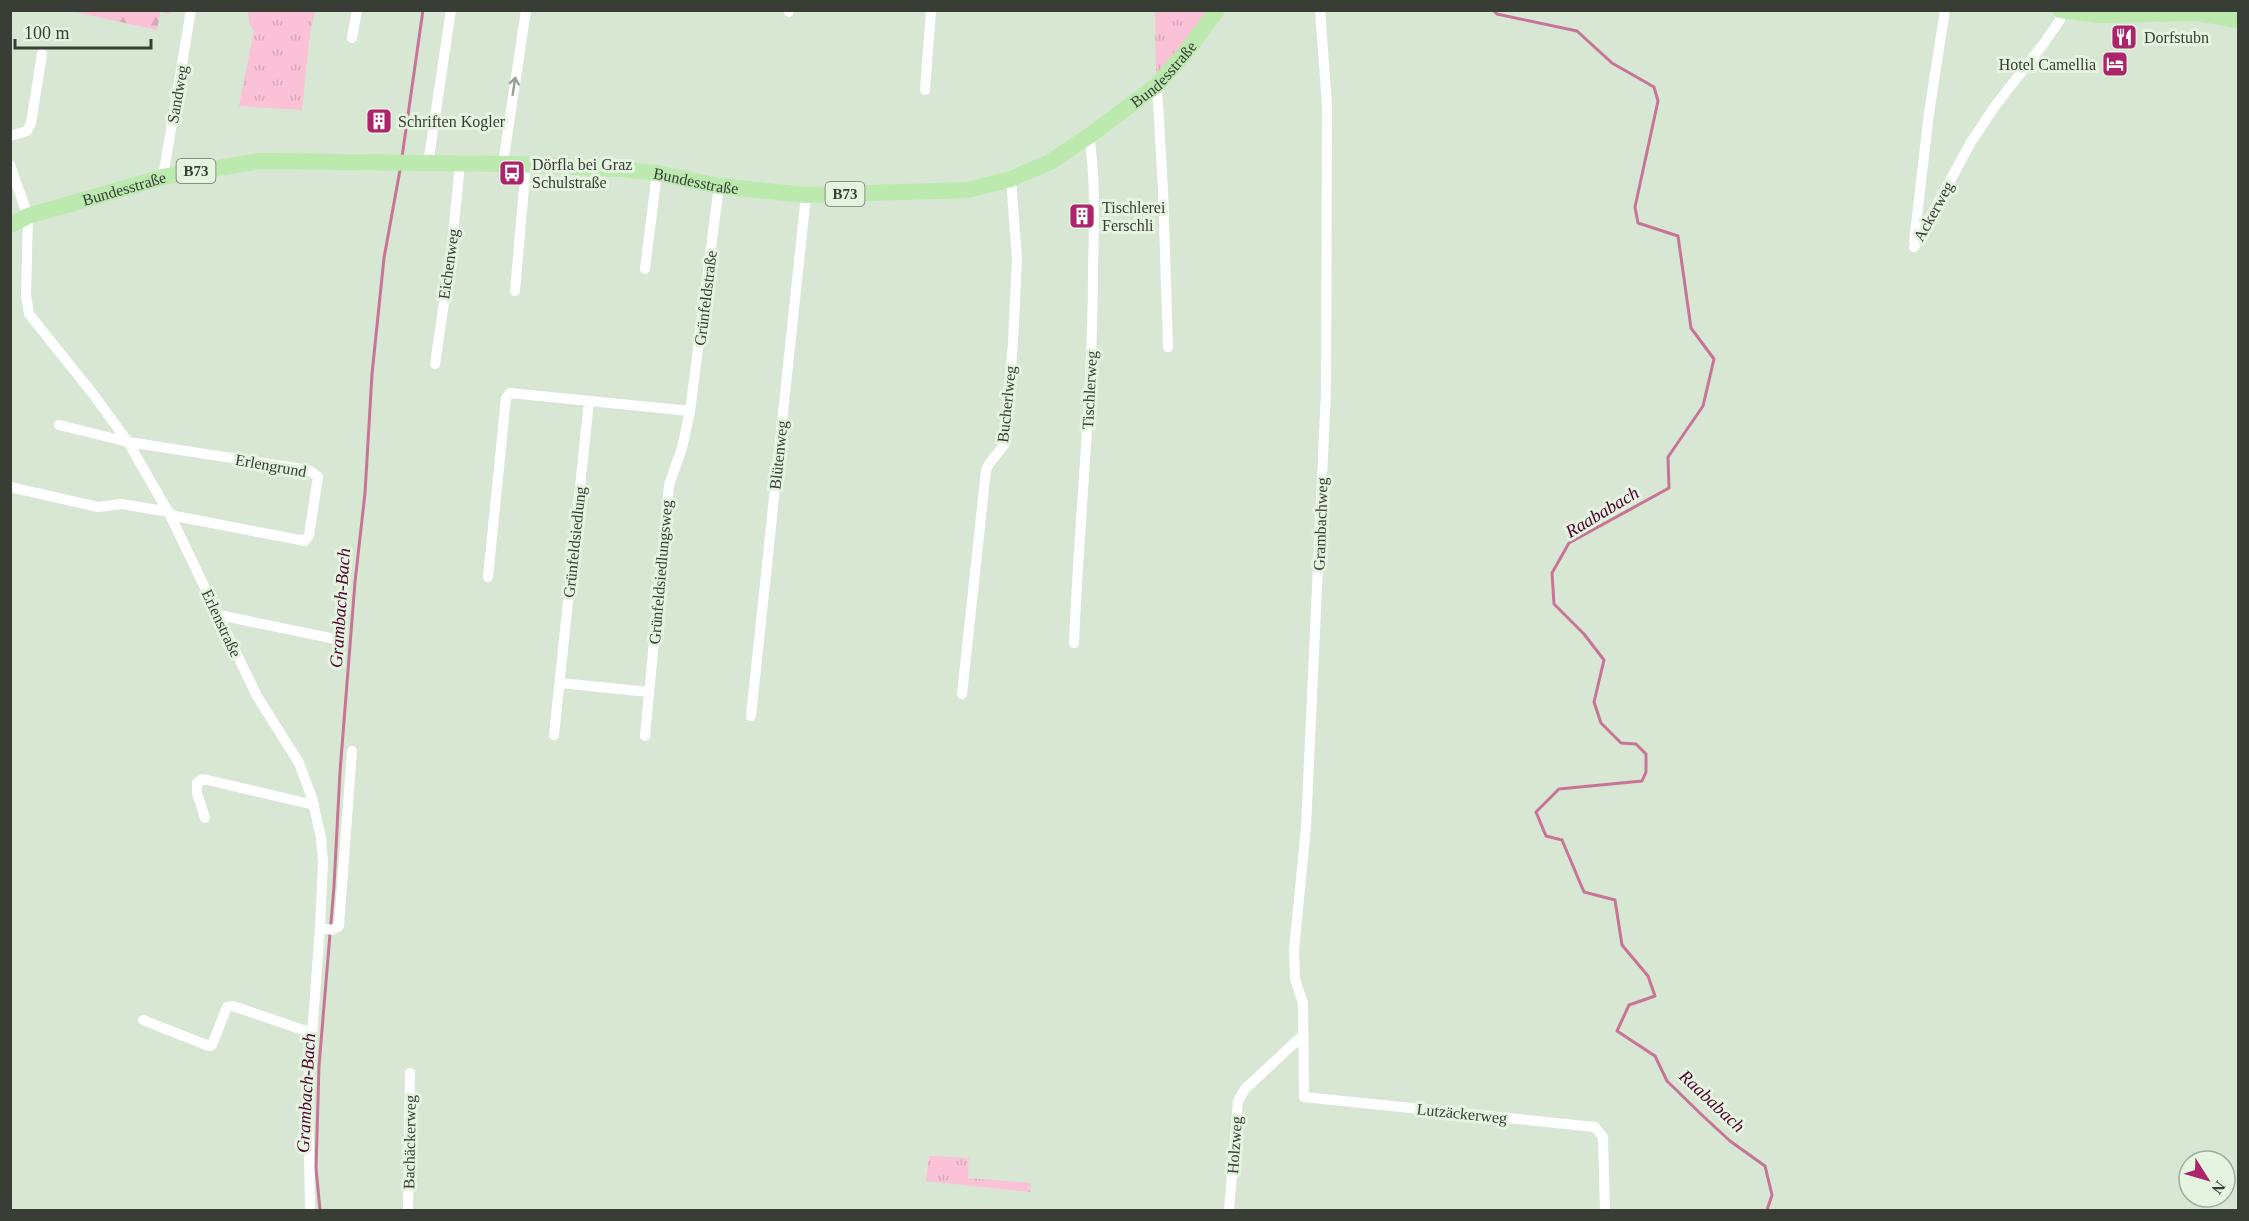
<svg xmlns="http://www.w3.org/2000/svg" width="2249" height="1221" font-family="Georgia,serif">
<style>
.grass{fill:url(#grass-tufts)}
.forest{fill:url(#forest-firs)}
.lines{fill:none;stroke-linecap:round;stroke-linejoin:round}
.stream{stroke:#c77497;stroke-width:3}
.street{stroke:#fff;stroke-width:10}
.primary{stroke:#bbe9ae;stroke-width:16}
.oneway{stroke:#9c9e9a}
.labels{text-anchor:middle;stroke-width:6;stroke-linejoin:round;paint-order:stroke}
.shield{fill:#e5f4e1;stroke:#6c7569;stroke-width:1.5}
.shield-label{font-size:15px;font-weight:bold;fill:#383e36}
.poi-label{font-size:16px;fill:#383e36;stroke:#e5f4e1;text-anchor:start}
.street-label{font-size:16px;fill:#383e36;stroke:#e5f4e1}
.water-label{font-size:18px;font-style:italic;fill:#4f012d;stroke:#e5f4e1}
</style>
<defs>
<pattern id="grass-tufts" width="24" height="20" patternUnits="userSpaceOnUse" patternTransform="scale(1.5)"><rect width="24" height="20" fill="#fbc1d7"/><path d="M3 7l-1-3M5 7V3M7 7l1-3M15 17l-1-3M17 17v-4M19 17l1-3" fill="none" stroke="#d8a7b9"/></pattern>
<pattern id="forest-firs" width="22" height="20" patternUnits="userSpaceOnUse" patternTransform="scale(1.5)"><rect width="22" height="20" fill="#fbc1d7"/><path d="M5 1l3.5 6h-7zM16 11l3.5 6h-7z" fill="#d8a7b9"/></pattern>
</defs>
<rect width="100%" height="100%" fill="#d8e6d4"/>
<!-- grass -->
<path class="grass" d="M 248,11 L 315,11 L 310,33 L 302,110 L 239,106 L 254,31 L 249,23 Z
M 1155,11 L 1207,11 L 1174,56 L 1156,74 Z
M 929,1156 L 969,1158 L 968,1178 L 1031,1183 L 1030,1192 L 926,1181 Z"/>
<!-- forest -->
<path class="forest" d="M 70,11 L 170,10 L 170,11 L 169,14 L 160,12 L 157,30 Z"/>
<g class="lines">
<!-- stream -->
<path class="stream" d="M 1493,10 L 1497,14 L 1577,31 L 1612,63 L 1654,87 L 1658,101 L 1635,207 L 1638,223 L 1678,236 L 1691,328 L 1714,359 L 1703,406 L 1668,457 L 1669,488 L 1569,543 L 1552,573 L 1554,604 L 1584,634 L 1604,660 L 1594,702 L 1601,723 L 1621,743 L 1636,744 L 1646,754 L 1646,772 L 1642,781 L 1559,789 L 1536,812 L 1546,836 L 1562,840 L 1584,892 L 1615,900 L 1622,945 L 1648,976 L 1655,996 L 1629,1005 L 1617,1031 L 1655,1056 L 1667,1081 L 1704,1117 L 1730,1141 L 1765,1166 L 1772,1195 L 1767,1210
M 402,157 L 423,10
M 320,1210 L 316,1168 L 319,1066 L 334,886 L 340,772 L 355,582 L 365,493 L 372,374 L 384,258 L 400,170"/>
<!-- street -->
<path class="street" d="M 1320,10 L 1327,105 L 1326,391 L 1306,827 L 1294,950 L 1295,979 L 1303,1003 L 1304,1097 L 1595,1127 L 1603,1137 L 1605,1210
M 789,12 L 789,10
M 352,38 L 357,10
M 1157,85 L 1163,190 L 1168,347
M 925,90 L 931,10
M 10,136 L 27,131 L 31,123 L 42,54
M 428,164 L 451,10
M 503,164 L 526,10
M 10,165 L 28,216 L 26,295 L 29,314 L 93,394 L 128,442 L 170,515 L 257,696 L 299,763 L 312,798 L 321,838 L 323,862 L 320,927 L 308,1090 L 310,1210
M 163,177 L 191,10
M 1914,242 L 1929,113 L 1945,10
M 1914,247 L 1971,142 L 1995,106 L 2044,43 L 2060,20 L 2061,11
M 645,269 L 657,173
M 515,291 L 526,165
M 435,364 L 451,254 L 460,164
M 59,425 L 128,442 L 309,470 L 318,477 L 309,535 L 305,541 L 170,515
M 10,487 L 98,507 L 122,504 L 169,512
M 488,577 L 506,398 L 510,393 L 690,411
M 219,615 L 340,640
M 1074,643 C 1079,518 1093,394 1093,269 C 1094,225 1096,179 1089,136
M 560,683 L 649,692
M 962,694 L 986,470 L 989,464 L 1004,445 L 1013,343 L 1017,259 L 1011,179
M 751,716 L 806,195
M 554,735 L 589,401
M 645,736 L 669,485 L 682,448 L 690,411 L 719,186
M 205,818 L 197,793 L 197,783 L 203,779 L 314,805
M 320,927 L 332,930 L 339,926 L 352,751
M 143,1020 L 209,1046 L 212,1045 L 227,1007 L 233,1006 L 312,1033
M 408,1210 L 410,1073
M 1229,1210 L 1238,1101 L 1245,1089 L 1303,1035"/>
<!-- primary -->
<g class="primary">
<path d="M 2060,10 L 2100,15 L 2197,13 L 2238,20"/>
<path id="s1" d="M 10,225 L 28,216 L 163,177 L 260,161 L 513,164 L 621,169 L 657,173 L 719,186 L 806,195 L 967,190 L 1011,179 L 1050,162 L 1089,136 L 1157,85 L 1189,48 L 1217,10"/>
</g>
</g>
<!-- one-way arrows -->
<defs><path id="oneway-shaft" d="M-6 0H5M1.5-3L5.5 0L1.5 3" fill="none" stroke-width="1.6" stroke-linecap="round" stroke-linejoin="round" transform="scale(1.5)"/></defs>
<use class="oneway" href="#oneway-shaft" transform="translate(514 86) rotate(-81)"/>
<!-- icons -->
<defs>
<symbol id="restaurant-square" viewBox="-11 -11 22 22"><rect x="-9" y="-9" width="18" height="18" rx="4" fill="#ac256c" stroke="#e5f4e1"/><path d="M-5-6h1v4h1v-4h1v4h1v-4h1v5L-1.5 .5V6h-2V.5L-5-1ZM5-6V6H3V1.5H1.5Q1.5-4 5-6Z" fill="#fff"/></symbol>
<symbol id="hotel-square" viewBox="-11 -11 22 22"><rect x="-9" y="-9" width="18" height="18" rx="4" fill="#ac256c" stroke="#e5f4e1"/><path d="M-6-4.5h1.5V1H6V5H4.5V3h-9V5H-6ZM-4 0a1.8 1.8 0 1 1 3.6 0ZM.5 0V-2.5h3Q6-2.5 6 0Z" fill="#fff"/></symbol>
<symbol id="building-square" viewBox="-11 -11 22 22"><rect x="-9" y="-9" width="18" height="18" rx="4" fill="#ac256c" stroke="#e5f4e1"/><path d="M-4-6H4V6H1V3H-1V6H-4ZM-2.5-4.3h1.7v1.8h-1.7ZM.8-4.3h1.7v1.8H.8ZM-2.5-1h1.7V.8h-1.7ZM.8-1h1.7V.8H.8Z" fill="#fff"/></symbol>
<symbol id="bus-square" viewBox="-11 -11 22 22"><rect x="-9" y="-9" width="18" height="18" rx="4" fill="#ac256c" stroke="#e5f4e1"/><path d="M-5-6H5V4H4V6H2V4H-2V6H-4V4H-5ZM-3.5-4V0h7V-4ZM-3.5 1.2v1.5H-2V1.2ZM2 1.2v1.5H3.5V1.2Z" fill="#fff"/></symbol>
</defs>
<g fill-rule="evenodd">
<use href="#restaurant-square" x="2109" y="22" width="30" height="30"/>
<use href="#hotel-square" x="2100" y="49" width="30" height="30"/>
<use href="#building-square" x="364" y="106" width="30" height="30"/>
<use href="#bus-square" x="497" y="158" width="30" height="30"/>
<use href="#building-square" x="1067" y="201" width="30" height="30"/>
</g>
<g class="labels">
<!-- shield labels -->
<g class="shield">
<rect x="176.5" y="159" width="39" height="24" rx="4.5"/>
<rect x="825.5" y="182" width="39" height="24" rx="4.5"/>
</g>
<g class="shield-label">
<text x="196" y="176">B73</text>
<text x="845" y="199">B73</text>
</g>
<!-- poi labels -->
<g class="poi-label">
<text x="2144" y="43">Dorfstubn</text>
<text x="2096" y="70" text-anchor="end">Hotel Camellia</text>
<text x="398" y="127">Schriften Kogler</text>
<text x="532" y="170">Dörfla bei Graz<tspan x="532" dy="18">Schulstraße</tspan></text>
<text x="1102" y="213">Tischlerei<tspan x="1102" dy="18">Ferschli</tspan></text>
</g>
<!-- street labels -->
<g class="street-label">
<text dy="6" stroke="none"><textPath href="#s1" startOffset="1200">Bundesstraße</textPath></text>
<text transform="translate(177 94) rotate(-80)" y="6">Sandweg</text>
<text dy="6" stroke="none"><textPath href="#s1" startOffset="696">Bundesstraße</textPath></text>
<text dy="6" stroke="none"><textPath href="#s1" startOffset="120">Bundesstraße</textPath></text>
<text transform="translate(1933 211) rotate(-61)" y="6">Ackerweg</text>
<text transform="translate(448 264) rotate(-82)" y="6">Eichenweg</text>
<text transform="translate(705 298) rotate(-83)" y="6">Grünfeldstraße</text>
<text transform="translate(1089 390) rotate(-87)" y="6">Tischlerweg</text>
<text transform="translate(1006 404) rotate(-84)" y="6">Bucherlweg</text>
<text transform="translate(778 455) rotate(-84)" y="6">Blütenweg</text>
<text transform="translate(271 465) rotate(10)" y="6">Erlengrund</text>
<text transform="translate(1320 524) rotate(-88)" y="6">Grambachweg</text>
<text transform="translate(574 542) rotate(-84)" y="6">Grünfeldsiedlung</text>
<text transform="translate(660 572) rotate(-85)" y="6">Grünfeldsiedlungsweg</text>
<text transform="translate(222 623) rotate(65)" y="6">Erlenstraße</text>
<text transform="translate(1462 1113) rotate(6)" y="6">Lutzäckerweg</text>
<text transform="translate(409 1142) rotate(-89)" y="6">Bachäckerweg</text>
<text transform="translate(1234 1145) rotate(-86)" y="6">Holzweg</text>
</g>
<!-- water labels -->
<g class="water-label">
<text transform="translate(1602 512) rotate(-31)" y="6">Raababach</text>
<text transform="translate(340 608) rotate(-86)" y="6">Grambach-Bach</text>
<text transform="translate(306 1093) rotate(-87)" y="6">Grambach-Bach</text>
<text transform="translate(1712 1101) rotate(43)" y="6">Raababach</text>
</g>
</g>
<!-- border -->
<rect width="2249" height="1221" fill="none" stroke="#383e36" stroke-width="24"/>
<!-- north arrow -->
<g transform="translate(2207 1179) rotate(127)"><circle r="28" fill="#e5f4e1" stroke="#a0ab9d" stroke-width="1.5"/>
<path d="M0-4.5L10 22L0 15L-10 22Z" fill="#ac256c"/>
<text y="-9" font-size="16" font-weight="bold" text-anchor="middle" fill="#383e36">N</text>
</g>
<!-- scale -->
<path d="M15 39v9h136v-9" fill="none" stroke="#383e36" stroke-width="3"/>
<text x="24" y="39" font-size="18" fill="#383e36" stroke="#e5f4e1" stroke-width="4.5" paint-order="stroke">100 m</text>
</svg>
